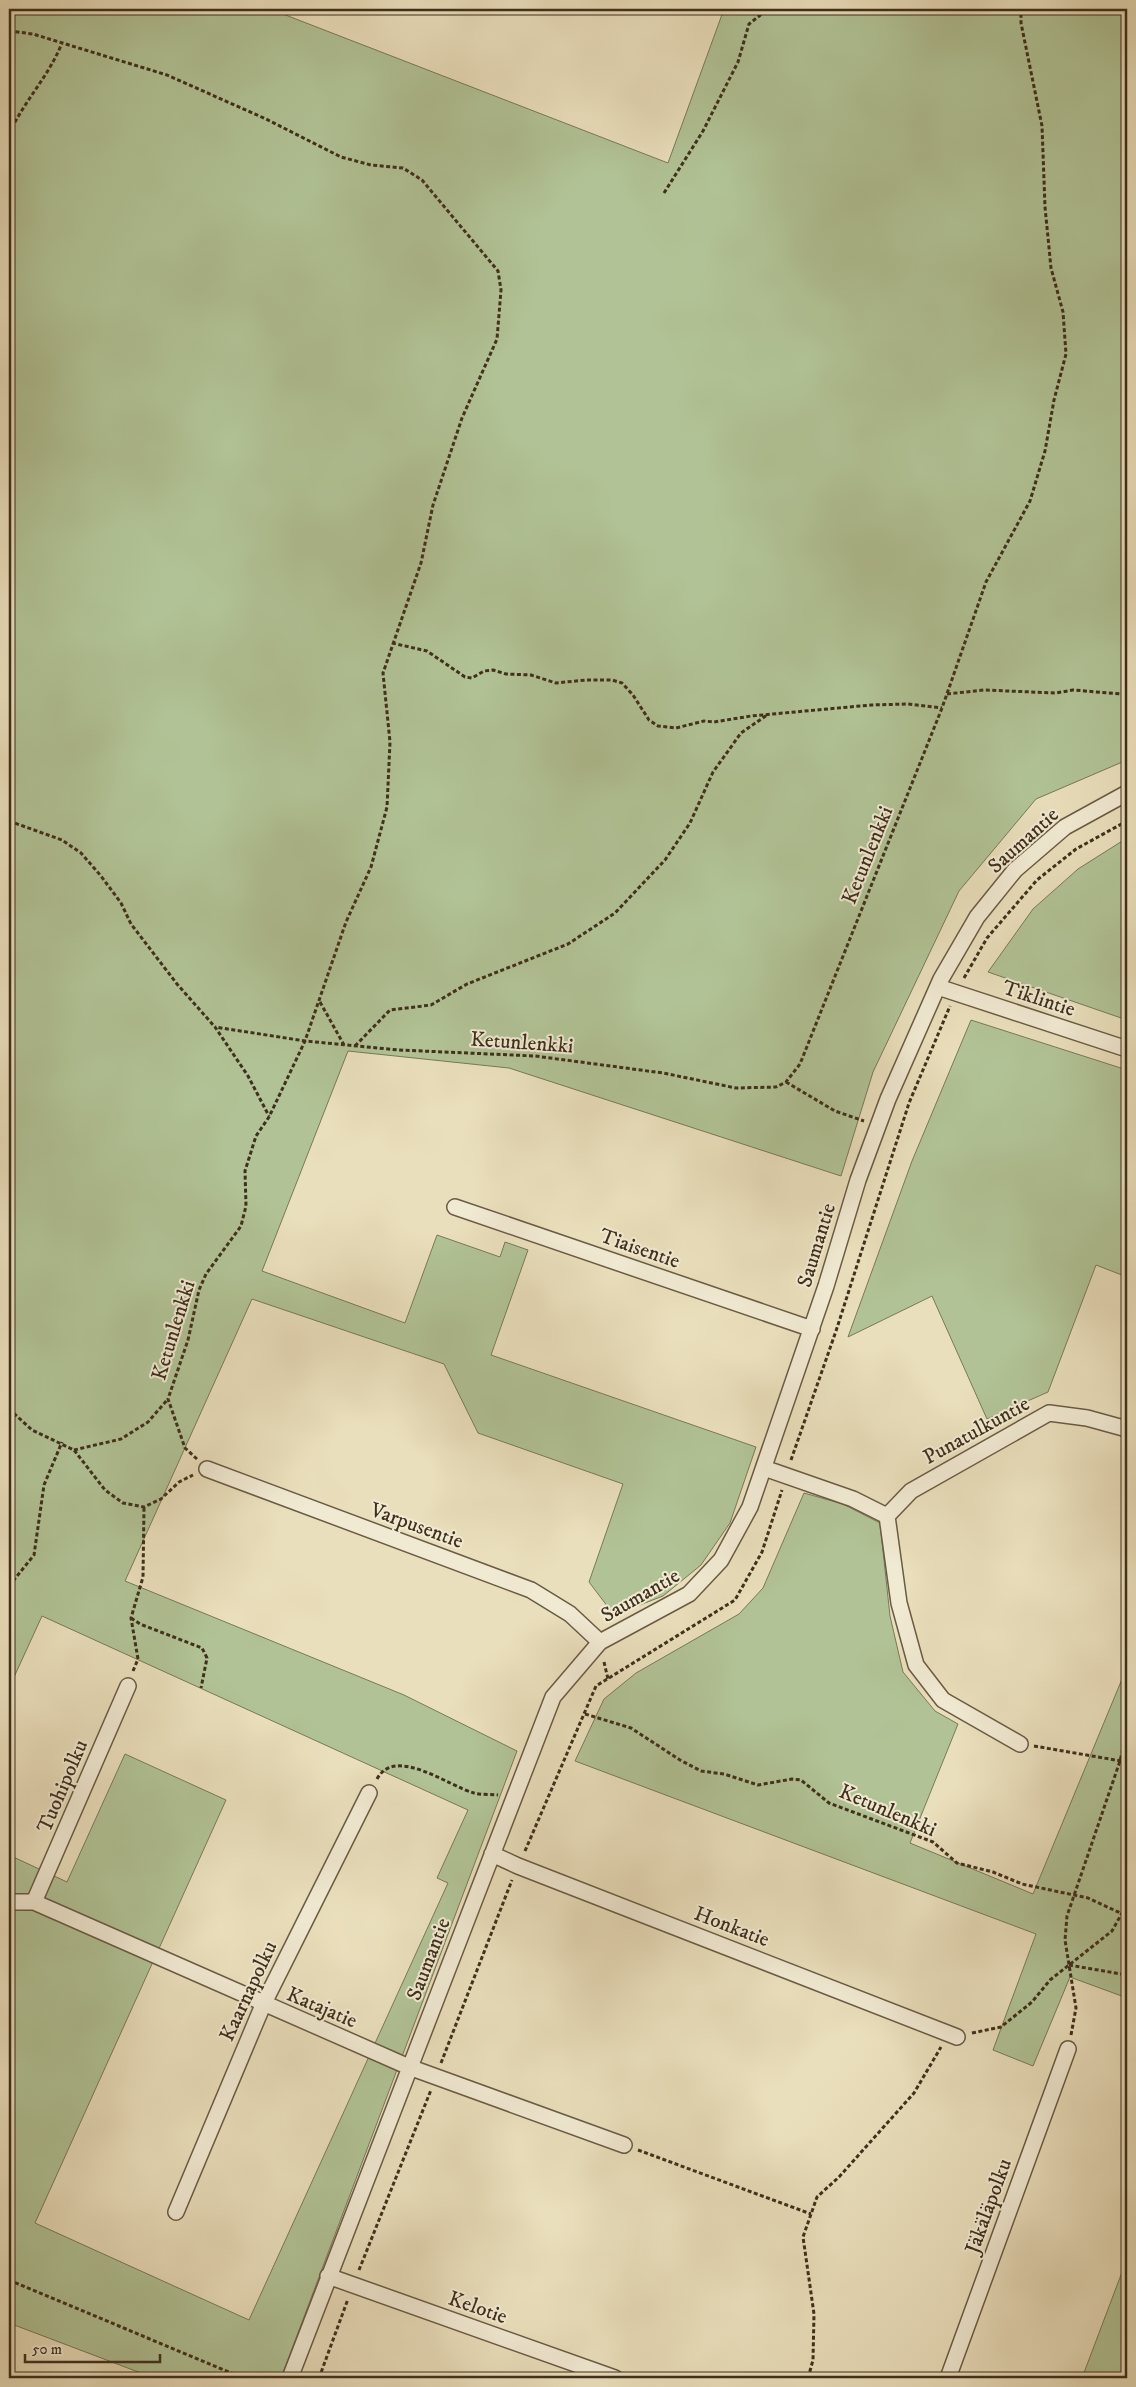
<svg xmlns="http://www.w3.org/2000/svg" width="1136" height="2387" font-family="'IM FELL DW Pica',serif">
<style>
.green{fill:#b1c396;stroke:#787959}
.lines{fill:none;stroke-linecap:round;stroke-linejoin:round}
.street-casing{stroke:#6a5b44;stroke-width:18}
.path{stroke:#3f2f1c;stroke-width:3;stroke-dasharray:4 2.5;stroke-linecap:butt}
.street{stroke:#f1ead3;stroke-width:15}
.labels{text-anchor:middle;stroke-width:4;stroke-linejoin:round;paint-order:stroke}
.street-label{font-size:21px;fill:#3f2f1c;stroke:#f1ead3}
</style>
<rect width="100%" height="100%" fill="#eadfbc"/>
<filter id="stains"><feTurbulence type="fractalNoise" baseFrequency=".004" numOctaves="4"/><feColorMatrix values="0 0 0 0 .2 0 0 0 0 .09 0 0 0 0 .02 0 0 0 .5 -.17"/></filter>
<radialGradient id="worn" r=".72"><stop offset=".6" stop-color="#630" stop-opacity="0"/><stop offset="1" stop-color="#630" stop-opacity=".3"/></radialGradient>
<!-- green -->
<path class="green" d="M 9,9 L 270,9 L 668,163 L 724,9 L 1127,9 L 1127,760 L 1036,799 L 959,891 L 873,1072 L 841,1176 L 509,1068 L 348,1051 L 262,1271 L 405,1323 L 437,1235 L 500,1257 L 505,1242 L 528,1250 L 491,1355 L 756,1447 L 730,1523 L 701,1565 L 663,1596 L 614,1615 L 589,1582 L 623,1484 L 478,1433 L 444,1364 L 252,1299 L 125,1581 L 404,1695 L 517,1751 L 281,2378 L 154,2378 L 9,2323 L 9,1855 L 67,1882 L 125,1754 L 226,1800 L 35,2223 L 249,2320 L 448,1883 L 437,1878 L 468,1810 L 42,1616 L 9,1688 Z
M 1127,838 L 1127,1020 L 988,972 L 1033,909 L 1078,869 Z
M 971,1020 L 1127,1070 L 1127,1277 L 1096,1265 L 1048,1392 L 987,1419 L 932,1296 L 848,1337 L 912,1161 Z
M 804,1493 L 843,1504 L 880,1523 L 890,1616 L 903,1672 L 935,1711 L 958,1724 L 910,1843 L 1033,1894 L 1127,1667 L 1127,1998 L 1070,1977 L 1033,2066 L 993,2050 L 1036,1934 L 575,1761 L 604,1699 L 636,1673 L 739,1614 L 763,1588 Z
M 1127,2259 L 1127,2378 L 1082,2378 Z"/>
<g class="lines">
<defs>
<path id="street" d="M 938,987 L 1127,1049
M 455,1207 L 812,1329
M 764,1468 L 853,1499 L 887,1516 L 911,1491 L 1049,1413 L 1087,1418 L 1127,1429
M 207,1469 L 531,1590 L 570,1614 L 600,1642
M 887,1516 L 899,1603 L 916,1665 L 943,1700 L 1020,1744
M 492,1854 L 518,1866 L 957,2037
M 9,1902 L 34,1902 L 409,2067 L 624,2145
M 34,1902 L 128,1686
M 176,2212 L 263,2005 L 369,1793
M 328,2276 L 615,2378
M 290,2378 L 553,1697 L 600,1642 L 689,1594 L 721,1560 L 750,1507 L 826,1286 L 858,1180 L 888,1099 L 941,979 L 977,917 L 1015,870 L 1065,827 L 1127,793
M 948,2378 L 1068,2049"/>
</defs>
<!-- street casing -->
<use href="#street" class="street-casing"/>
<!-- path -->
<path class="path" d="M 9,31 L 33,34 L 167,75 L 266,119 L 341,157 L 371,165 L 403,168 L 422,180 L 498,271 L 501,290 L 497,339 L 462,418 L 433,505 L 421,563 L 383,673 L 390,742 L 387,807 L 371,867 L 346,922 L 305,1041 L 215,1027
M 9,134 C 24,101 49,76 62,43
M 664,193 L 703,131 L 738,62 L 749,24 L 768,9
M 392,643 L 427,651 L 465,677 L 472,678 L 484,671 L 493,670 L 506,674 L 531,675 L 556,683 L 586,680 L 612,680 L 622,683 L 633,695 L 649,720 L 658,726 L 676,728 L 704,721 L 714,722 L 751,716 L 871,705 L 908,704 L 942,708
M 947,694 L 984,690 L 1056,693 L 1073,690 L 1121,694 L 1127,698
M 9,821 L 62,840 L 81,853 L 101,876 L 121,903 L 131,924 L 177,984 L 215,1027 L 248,1076 L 269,1116
M 964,978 L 987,938 L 1037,880 L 1076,849 L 1127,821
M 320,1002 L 344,1045
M 355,1046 L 390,1010 L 431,1005 L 467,984 L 568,944 L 615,913 L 665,860 L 690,823 L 713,772 L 741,733 L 767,715
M 786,1082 L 835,1111 L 864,1121
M 9,1409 L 32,1430 L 74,1450 L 105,1490 L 123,1503 L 144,1507 L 161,1499 L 179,1482 L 193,1475
M 74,1450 L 121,1439 L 148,1422 L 168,1399
M 197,1459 L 185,1448 L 168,1399 L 188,1340 L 199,1290 L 206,1274 L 241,1226 L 246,1206 L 245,1171 L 256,1136 L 269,1117 L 305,1041 L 399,1050 L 535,1056 L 663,1073 L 736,1088 L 776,1087 L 786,1082 L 800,1064 L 942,708 L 986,582 L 1030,501 L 1045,451 L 1054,400 L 1066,354 L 1063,312 L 1051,268 L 1045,207 L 1042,126 L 1021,23 L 1021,9
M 791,1460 L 836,1331 L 909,1103 L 950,1006
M 9,1586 L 34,1555 L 44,1485 L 62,1442
M 131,1618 L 140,1624 L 202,1648 L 207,1658 L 201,1688
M 604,1662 L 608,1679
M 133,1671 L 138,1659 L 131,1618 L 143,1577 L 144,1507
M 585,1714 L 631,1728 L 680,1760 L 701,1771 L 724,1774 L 758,1785 L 792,1779 L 801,1780 L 829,1803 L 933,1842 L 957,1863 L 993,1872 L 1022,1884 L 1088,1898 L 1127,1916
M 1034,1746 L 1127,1762
M 377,1779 C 395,1745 450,1787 474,1793 C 481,1795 490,1794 498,1795
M 525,1851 L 596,1686 L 735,1600 L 762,1552 L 782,1490
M 1069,1965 L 1127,1975
M 972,2033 L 1001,2027 L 1032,2002 L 1050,1980 L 1112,1931 L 1122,1913
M 1071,2035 L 1076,2008 L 1065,1940 L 1067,1916 L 1120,1761 L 1127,1732
M 441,2063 L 512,1880
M 638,2150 L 811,2214
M 359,2270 L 431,2090
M 9,2280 L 243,2378
M 319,2378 L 348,2299
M 808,2378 L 813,2360 L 814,2314 L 803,2237 L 817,2197 L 839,2177 L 914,2093 L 941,2047"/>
<!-- street -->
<use href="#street" class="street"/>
</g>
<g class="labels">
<!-- street labels -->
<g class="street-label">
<text transform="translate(1023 840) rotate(-42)" y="7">Saumantie</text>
<text transform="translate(867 855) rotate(-68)" y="7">Ketunlenkki</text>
<text transform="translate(1039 998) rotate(18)" y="7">Tiklintie</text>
<text transform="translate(522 1042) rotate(4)" y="7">Ketunlenkki</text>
<text transform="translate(816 1245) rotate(-73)" y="7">Saumantie</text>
<text transform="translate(640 1248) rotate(19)" y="7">Tiaisentie</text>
<text transform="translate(173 1330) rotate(-73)" y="7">Ketunlenkki</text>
<text transform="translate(976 1430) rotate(-29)" y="7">Punatulkuntie</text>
<text transform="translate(417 1525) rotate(20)" y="7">Varpusentie</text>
<text transform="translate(640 1595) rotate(-30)" y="7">Saumantie</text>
<text transform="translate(62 1786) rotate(-67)" y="7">Tuohipolku</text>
<text transform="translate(888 1810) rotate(23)" y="7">Ketunlenkki</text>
<text transform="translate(732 1926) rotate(21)" y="7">Honkatie</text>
<text transform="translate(428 1959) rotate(-69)" y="7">Saumantie</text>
<text transform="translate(248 1991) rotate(-65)" y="7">Kaarnapolku</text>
<text transform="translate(322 2007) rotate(23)" y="7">Katajatie</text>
<text transform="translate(988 2206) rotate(-70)" y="7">Jäkäläpolku</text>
<text transform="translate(478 2307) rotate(19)" y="7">Kelotie</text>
</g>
</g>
<!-- margin -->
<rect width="1136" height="2387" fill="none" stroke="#eadfbc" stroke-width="30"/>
<rect x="10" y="10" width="1116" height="2367" fill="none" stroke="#3f2f1c" stroke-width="2.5"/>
<rect x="15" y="15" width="1106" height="2357" fill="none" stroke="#3f2f1c"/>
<!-- scale -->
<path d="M25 2354v8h135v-8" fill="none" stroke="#3f2f1c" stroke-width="2.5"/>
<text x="32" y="2354" font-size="15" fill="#3f2f1c" stroke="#f1ead3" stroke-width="4" paint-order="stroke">50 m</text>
<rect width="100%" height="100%" filter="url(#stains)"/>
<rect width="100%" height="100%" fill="url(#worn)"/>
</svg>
